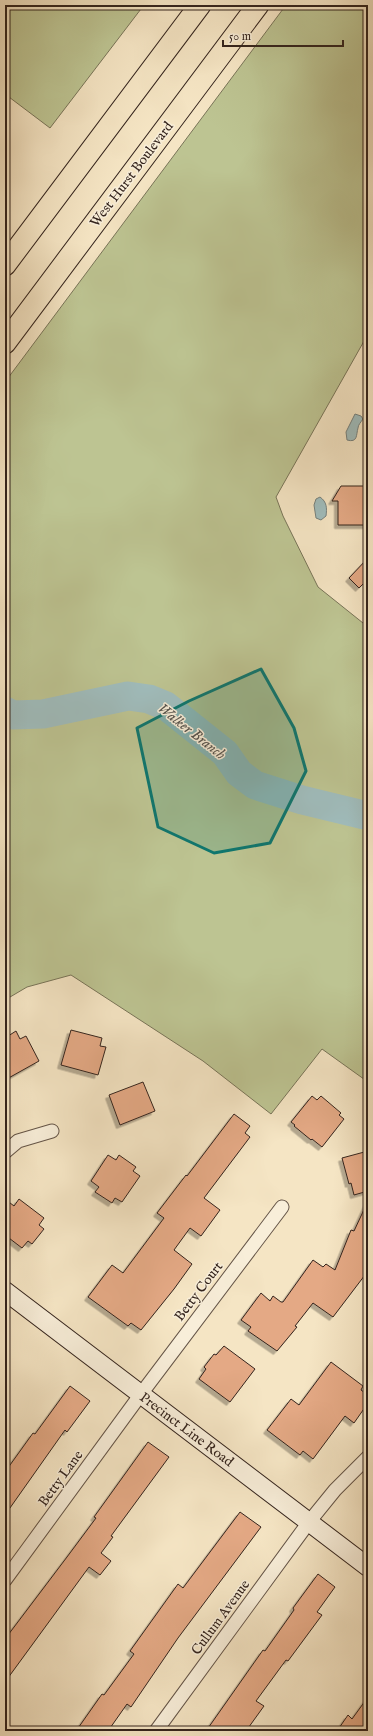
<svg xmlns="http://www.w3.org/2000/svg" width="373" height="1736" font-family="'IM FELL English',serif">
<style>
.green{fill:#bdc492;stroke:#787458}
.water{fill:#a0bdbd;stroke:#75807d}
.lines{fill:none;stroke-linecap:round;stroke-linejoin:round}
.river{stroke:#a0bdbd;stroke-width:29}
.building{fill:#e4a985;stroke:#34241d;filter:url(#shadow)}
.street-casing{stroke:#645447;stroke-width:15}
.secondary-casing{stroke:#34241d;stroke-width:20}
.primary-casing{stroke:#34241d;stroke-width:23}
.street{stroke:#f8eed9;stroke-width:13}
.secondary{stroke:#f8eed9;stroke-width:18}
.primary{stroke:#f5e5c4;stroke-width:21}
.marked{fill:#0f766e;fill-opacity:0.2;stroke:#0f766e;stroke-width:3;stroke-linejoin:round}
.labels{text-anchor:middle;stroke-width:3;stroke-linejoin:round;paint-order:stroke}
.street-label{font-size:14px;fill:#34241d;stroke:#f8eed9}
.water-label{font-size:15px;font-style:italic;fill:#54524d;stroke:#f8eed9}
</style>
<defs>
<filter id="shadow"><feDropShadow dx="-3.5" dy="3.5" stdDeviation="0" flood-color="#0004"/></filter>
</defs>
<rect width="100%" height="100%" fill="#f5e5c4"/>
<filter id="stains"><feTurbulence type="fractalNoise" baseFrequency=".005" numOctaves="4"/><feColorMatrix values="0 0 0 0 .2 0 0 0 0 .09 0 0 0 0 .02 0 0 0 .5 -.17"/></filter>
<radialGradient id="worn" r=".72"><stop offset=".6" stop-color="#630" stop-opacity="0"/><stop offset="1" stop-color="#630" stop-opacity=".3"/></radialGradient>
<!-- green -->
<path class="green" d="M 5,5 L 144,5 L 50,128 L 5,94 Z
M 286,5 L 368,5 L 368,334 L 276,497 L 283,516 L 318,587 L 368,627 L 368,1082 L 322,1049 L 271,1114 L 203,1061 L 71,975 L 27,987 L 5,1000 L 5,382 Z"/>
<!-- water -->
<path class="water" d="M 355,414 L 361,416 L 363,419 C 361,422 358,425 358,428 C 356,435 358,443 347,440 L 346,432 Z
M 320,497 C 327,502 327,508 326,516 L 321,520 L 316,518 L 314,505 L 316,499 Z"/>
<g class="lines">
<!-- river -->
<path class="river" d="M 5,711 L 13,715 L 43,714 L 128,696 L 149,699 L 166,706 L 225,753 L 239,773 L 255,785 L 302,800 L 368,816"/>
</g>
<!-- building -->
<path class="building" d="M 341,486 L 368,486 L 368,525 L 338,525 L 338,501 L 332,501 Z
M 368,558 L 368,579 L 359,588 L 349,578 Z
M 71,1030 L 102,1038 L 100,1046 L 106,1047 L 98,1075 L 61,1065 Z
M 16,1031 L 20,1039 L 26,1036 L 39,1061 L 5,1080 L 5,1038 Z
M 143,1082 L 155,1111 L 120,1125 L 109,1095 Z
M 312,1096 L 317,1100 L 321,1096 L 341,1113 L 339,1115 L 344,1119 L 322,1147 L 312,1139 L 311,1140 L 294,1126 L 295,1125 L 291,1122 Z
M 234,1114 L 250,1126 L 245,1133 L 250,1137 L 204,1198 L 220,1210 L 201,1236 L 190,1228 L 174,1250 L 192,1264 L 174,1289 L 141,1330 L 131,1323 L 128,1326 L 88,1297 L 112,1265 L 123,1273 L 164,1218 L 157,1213 L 186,1175 L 187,1176 Z
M 368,1151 L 368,1191 L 354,1195 L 351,1183 L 349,1184 L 342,1158 Z
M 108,1155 L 116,1160 L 119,1155 L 136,1167 L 133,1171 L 140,1176 L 122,1202 L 115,1198 L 112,1203 L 95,1192 L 99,1187 L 91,1181 Z
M 5,1199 L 14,1206 L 19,1199 L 44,1218 L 39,1225 L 44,1229 L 32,1244 L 28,1241 L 22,1248 L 5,1235 Z
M 368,1201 L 368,1271 L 333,1317 L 313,1303 L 295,1326 L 297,1327 L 277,1351 L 248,1331 L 251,1327 L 241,1320 L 261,1293 L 270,1301 L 273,1296 L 281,1302 L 283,1302 L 313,1260 L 323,1267 L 326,1264 L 335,1270 L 351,1230 L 354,1231 Z
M 224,1346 L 255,1369 L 230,1402 L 199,1379 L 206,1369 L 204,1367 L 214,1354 L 216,1355 Z
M 331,1362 L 363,1386 L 361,1390 L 368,1395 L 368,1403 L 354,1423 L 345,1416 L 313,1459 L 303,1451 L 300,1455 L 267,1430 L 291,1399 L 299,1405 Z
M 70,1386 L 90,1401 L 67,1432 L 65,1430 L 5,1515 L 5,1472 L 33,1433 L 35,1434 Z
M 148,1442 L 169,1457 L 111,1536 L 113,1537 L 101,1553 L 111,1561 L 100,1575 L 89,1567 L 5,1682 L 5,1639 L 67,1557 L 96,1518 L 94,1517 Z
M 240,1512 L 261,1527 L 178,1638 L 131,1707 L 127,1704 L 108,1731 L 76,1731 L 102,1694 L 104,1695 L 134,1654 L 130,1651 L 178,1584 L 183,1588 Z
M 318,1574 L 335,1587 L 317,1612 L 322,1615 L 288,1661 L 286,1660 L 256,1701 L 264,1706 L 246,1731 L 206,1731 L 263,1650 L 265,1651 L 294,1610 L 293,1608 Z
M 368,1697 L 368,1731 L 337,1731 L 348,1715 L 352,1719 Z"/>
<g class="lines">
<defs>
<path id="street" d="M 5,1152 L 18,1141 L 52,1131
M 5,1580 L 141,1394 L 282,1207
M 156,1731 L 309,1522 L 335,1490 L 368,1457"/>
<path id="secondary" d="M 5,1291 L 368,1567"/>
<path id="primary" d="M 5,265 L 200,5
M 5,343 L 258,5"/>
</defs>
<!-- street casing -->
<use href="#street" class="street-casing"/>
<!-- secondary casing -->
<use href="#secondary" class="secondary-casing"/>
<!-- primary casing -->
<use href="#primary" class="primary-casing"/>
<!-- street -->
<use href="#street" class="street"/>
<!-- secondary -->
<use href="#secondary" class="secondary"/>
<!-- primary -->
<use href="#primary" class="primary"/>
</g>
<!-- marked area -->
<path class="marked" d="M 261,669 L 294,728 L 306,771 L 270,843 L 214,853 L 158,827 L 137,728 L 189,701 Z"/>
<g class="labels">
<!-- street labels -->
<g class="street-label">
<text transform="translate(131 174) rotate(-53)" y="5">West Hurst Boulevard</text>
<text transform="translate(198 1291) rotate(-53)" y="5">Betty Court</text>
<text transform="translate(187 1429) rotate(37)" y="5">Precinct Line Road</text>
<text transform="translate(60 1478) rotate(-54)" y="5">Betty Lane</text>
<text transform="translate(220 1617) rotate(-54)" y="5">Cullum Avenue</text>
</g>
<!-- water labels -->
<g class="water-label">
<text transform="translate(192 731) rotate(38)" y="5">Walker Branch</text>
</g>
</g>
<!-- margin -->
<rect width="373" height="1736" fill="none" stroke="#f5e5c4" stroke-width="20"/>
<rect x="6" y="6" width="361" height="1724" fill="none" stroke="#34241d" stroke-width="2"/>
<rect x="10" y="10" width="353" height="1716" fill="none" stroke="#34241d"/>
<!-- scale -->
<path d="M223 40v6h120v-6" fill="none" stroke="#34241d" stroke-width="2"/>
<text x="229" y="40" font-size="12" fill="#34241d" stroke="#f8eed9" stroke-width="3" paint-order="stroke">50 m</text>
<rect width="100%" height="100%" filter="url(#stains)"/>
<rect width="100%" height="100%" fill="url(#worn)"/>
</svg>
